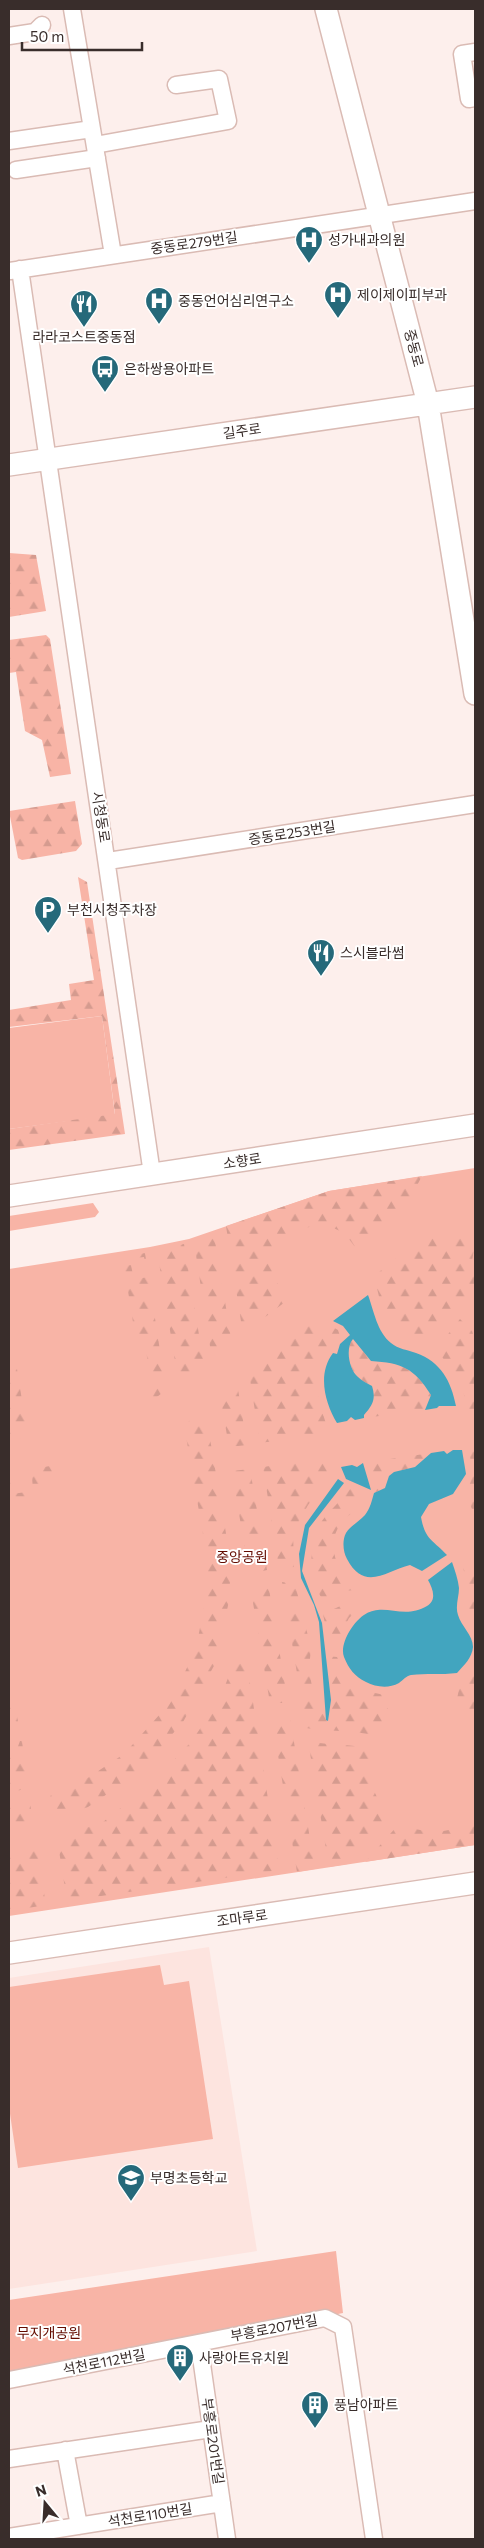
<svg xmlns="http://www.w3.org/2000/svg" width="484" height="2548" font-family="Commissioner,'Noto Sans KR',sans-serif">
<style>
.built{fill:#fde4df}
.green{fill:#f8b4a6}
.forest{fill:url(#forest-firs)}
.water{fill:#42a5bf}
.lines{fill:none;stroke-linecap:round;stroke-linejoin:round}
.minor-casing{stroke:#dabbb4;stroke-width:19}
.tertiary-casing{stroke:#dabbb4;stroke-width:24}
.minor{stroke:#fff;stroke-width:16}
.tertiary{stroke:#fff;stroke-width:21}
.labels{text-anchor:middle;stroke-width:4;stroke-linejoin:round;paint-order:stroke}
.poi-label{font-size:14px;fill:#392d2b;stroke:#fff;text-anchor:start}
.street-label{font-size:14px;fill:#392d2b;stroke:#fff}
.park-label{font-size:14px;fill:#640c00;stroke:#fff}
</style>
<defs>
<pattern id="forest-firs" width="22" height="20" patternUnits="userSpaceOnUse" patternTransform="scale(1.25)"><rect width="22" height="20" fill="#f8b4a6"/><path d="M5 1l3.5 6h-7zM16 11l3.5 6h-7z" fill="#d59b8f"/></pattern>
</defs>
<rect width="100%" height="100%" fill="#fdefec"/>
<!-- built -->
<path class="built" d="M 209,1947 L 257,2251 L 9,2289 L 9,1978 Z"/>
<!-- green -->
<path class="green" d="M 102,1016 L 115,1115 L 9,1129 L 9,1028 Z
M 475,1168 L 475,1845 L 9,1916 L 9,1269 L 150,1247 L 189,1239 L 329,1191 Z
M 93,1203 L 99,1212 L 95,1217 L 9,1231 L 9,1216 Z
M 160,1965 L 164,1985 L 189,1981 L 213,2139 L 18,2168 L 9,2107 L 9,1987 Z
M 336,2251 L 343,2313 L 9,2380 L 9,2300 Z"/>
<!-- forest -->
<path class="forest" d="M 9,553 L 36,555 L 46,611 L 9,617 Z
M 46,635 L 50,639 L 71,774 L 50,777 L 42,740 L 25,731 L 16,672 L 9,673 L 9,640 Z
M 75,801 L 82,844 L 76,851 L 22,860 L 18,858 L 9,811 Z
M 78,877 L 87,882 L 125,1134 L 9,1150 L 9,1129 L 115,1114 L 102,1016 L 9,1027 L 9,1010 L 71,1000 L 69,984 L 94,980 Z
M 422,1176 L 404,1210 L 356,1248 C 351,1242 346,1234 340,1231 C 314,1217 274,1234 273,1265 C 273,1277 281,1291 285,1302 L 243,1334 L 226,1226 L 329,1191 Z
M 428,1233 L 451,1240 L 471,1234 L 474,1249 L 472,1261 L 475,1288 L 454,1307 L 430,1338 L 419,1339 L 384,1317 L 374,1276 Z
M 214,1235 L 232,1344 L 212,1359 L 194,1242 Z
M 184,1244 L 204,1365 L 179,1386 L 157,1250 Z
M 145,1253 L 166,1390 L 153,1400 L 146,1350 L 137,1347 L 124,1266 L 131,1265 L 134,1280 L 147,1277 L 144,1257 L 135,1258 L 135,1255 Z
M 460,1319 L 472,1331 L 475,1340 L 475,1413 L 468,1414 C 463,1385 460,1376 439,1354 L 442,1342 Z
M 315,1321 L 320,1327 L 331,1326 L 338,1330 L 340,1336 C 303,1364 317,1395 329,1433 L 260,1443 L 249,1373 Z
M 353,1339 L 371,1361 C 402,1363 414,1368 431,1395 L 425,1410 L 364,1418 L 365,1413 L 371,1408 L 372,1386 C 367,1383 362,1381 358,1377 C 349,1369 345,1348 353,1339 Z
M 17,1369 L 28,1438 L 9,1440 L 9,1370 Z
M 237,1383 L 247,1445 L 229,1447 L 220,1395 Z
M 205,1409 L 231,1563 L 229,1601 L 215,1664 L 183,1722 L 138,1773 L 88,1807 L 53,1819 L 50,1796 L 83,1781 L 124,1754 L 170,1703 L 196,1649 L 207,1590 L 208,1563 L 184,1425 Z
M 475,1436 L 475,1516 L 465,1493 C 478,1474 470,1459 465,1438 Z
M 431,1453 L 415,1467 L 394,1472 L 389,1476 L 385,1488 L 374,1493 L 371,1490 L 363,1463 Z
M 327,1458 L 331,1475 L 308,1505 L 293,1532 L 294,1567 L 279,1568 L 263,1467 Z
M 63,1464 L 64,1470 L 15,1509 L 9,1505 L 9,1472 L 14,1473 L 15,1478 L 10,1479 L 12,1494 L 33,1491 L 32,1476 L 25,1477 L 25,1470 Z
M 250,1469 L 267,1570 L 249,1574 L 232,1471 Z
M 350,1489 L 362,1496 C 359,1507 354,1511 346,1518 C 322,1541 336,1570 356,1590 L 343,1591 L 322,1599 C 309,1576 307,1544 322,1521 C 328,1512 342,1500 350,1489 Z
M 467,1563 L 475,1563 L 475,1627 L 467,1616 L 468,1583 L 463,1568 Z
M 282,1582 L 295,1584 L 311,1648 L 309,1669 L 317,1716 L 326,1712 C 332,1693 321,1675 326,1656 L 337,1657 C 349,1683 354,1689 384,1695 L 383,1699 L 391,1716 L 374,1736 C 352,1729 329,1732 306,1728 Z
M 268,1583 L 288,1703 L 270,1703 L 250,1585 Z
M 349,1602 L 356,1604 L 358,1609 L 349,1618 L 339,1637 L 329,1643 L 323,1614 Z
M 239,1650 L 245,1651 L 279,1870 L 67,1901 L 57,1838 L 103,1822 L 151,1784 L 191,1742 L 219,1701 Z
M 475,1666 L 475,1715 L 456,1704 L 461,1679 Z
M 14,1694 L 18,1722 L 16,1722 L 9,1713 L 9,1695 Z
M 272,1718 L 290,1718 L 315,1869 L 297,1872 Z
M 20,1741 L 22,1741 L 28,1788 L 9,1793 L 9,1758 L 17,1749 Z
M 308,1741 C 329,1746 349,1743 370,1749 C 365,1779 373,1791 388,1816 L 348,1864 L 329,1867 Z
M 30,1800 L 33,1825 L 9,1831 L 9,1805 Z
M 475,1816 L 475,1845 L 365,1862 L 399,1824 C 428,1834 449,1837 475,1816 Z
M 36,1844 L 46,1905 L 9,1911 L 9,1852 Z"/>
<!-- water -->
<path class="water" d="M 368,1295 C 374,1311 377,1332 391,1343 C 398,1349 408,1350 416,1353 C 441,1362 451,1381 456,1406 L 439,1406 L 437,1408 L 425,1410 L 431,1395 C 414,1368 402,1363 371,1361 L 353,1339 C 345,1348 349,1370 358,1377 C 362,1381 367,1383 372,1386 C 376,1399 373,1405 364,1415 L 364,1418 L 355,1420 L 351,1417 L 347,1421 L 337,1423 C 325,1403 317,1374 333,1353 L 337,1354 L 340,1344 L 350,1335 L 343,1326 L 333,1321 Z
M 453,1450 L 462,1450 L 466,1474 L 453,1494 L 429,1504 L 421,1517 C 425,1540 433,1540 447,1555 L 422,1571 L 410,1565 C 387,1570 365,1593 347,1559 C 343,1552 342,1540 346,1533 C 351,1525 359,1522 365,1515 C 370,1509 372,1500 374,1493 L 385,1488 L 389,1476 L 394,1472 L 415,1467 L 431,1453 L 444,1451 L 447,1454 Z
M 363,1463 L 371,1490 L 346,1479 L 341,1467 L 352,1465 L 357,1467 Z
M 338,1479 L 344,1483 L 309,1528 L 302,1571 L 322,1623 L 331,1700 L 328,1721 L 326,1720 L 319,1622 L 314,1605 L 301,1578 L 299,1554 L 305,1525 Z
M 452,1562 C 455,1571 458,1579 459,1588 C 459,1597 455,1606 458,1615 C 461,1626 473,1635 473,1647 C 472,1658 464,1665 457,1673 C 441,1675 426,1673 411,1675 C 406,1676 403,1680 399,1683 C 388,1689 376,1687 366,1682 C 354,1676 349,1669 344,1657 C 341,1649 345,1639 349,1632 C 375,1590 397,1624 427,1606 C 437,1600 433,1589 428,1580 Z"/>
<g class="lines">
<defs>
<path id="minor" d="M 72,9 L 113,255
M 9,36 L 35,32 L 42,25
M 475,52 L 462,54 L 469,99 L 475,98
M 9,141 L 92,129
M 95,145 L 228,121 L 219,79 L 176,85
M 16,170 L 97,158
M 20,269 L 152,1174
M 10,271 L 475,201
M 108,861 L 475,804
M 199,2343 L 227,2539
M 9,2380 L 325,2318 L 343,2327 L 374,2539
M 65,2450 L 79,2526
M 9,2459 L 211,2429
M 9,2537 L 222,2503"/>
<path id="tertiary" d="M 326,9 L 428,404 L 475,694
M 9,465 L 475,397
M 9,1196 L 475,1125
M 9,1953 L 475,1883"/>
</defs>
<!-- minor casing -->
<use href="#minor" class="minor-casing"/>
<!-- tertiary casing -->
<use href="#tertiary" class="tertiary-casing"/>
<!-- minor -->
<use href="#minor" class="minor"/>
<!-- tertiary -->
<use href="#tertiary" class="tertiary"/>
</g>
<!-- icons -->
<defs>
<symbol id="hospital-pin" viewBox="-11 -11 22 30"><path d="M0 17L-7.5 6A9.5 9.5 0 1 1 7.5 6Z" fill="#25697a" stroke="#fff"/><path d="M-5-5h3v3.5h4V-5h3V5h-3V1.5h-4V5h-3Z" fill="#fff"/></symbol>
<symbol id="restaurant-pin" viewBox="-11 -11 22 30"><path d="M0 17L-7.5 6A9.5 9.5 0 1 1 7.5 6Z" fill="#25697a" stroke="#fff"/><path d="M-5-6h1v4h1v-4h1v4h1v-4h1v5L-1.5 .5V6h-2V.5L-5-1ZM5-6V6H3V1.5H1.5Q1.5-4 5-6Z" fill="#fff"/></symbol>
<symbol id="bus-pin" viewBox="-11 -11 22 30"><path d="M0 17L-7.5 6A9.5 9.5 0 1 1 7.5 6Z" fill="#25697a" stroke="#fff"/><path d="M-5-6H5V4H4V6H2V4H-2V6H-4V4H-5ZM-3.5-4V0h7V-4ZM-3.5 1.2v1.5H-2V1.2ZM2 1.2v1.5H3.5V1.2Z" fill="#fff"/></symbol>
<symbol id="parking-pin" viewBox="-11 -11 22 30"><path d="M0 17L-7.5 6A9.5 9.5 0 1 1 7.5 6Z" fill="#25697a" stroke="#fff"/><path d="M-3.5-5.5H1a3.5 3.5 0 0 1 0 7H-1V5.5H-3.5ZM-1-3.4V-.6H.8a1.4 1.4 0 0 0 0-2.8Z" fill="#fff"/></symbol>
<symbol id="school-pin" viewBox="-11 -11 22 30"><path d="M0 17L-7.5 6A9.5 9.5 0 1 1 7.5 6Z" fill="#25697a" stroke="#fff"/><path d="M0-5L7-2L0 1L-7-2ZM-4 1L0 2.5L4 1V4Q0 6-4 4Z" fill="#fff"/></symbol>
<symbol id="building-pin" viewBox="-11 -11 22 30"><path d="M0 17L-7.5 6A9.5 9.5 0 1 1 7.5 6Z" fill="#25697a" stroke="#fff"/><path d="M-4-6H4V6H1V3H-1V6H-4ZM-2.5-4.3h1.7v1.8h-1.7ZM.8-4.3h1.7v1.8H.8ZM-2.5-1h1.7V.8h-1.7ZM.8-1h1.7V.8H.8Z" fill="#fff"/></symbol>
</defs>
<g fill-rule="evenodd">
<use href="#hospital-pin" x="293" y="224" width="32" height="43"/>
<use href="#hospital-pin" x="322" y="279" width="32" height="43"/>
<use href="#hospital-pin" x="143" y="285" width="32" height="43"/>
<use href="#restaurant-pin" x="68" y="288" width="32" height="43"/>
<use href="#bus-pin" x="89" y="353" width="32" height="43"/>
<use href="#parking-pin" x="32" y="894" width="32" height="43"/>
<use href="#restaurant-pin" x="305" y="937" width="32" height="43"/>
<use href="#school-pin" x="115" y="2162" width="32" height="43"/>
<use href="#building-pin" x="164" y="2342" width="32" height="43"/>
<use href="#building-pin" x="299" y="2389" width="32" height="43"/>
</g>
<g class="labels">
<!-- poi labels -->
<g class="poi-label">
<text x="328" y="245">성가내과의원</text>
<text x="357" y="300">제이제이피부과</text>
<text x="178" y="306">중동언어심리연구소</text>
<text x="84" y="342" text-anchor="middle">라라코스트중동점</text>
<text x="124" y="374">은하쌍용아파트</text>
<text x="67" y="915">부천시청주차장</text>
<text x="340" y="958">스시블라썸</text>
<text x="150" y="2183">부명초등학교</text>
<text x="199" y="2363">사랑아트유치원</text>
<text x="334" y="2410">풍남아파트</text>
</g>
<!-- street labels -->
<g class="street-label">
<text transform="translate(194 243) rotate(-8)" y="5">중동로279번길</text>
<text transform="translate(414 348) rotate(75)" y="5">중동로</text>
<text transform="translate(242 431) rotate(-8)" y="5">길주로</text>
<text transform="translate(101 817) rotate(81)" y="5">시청동로</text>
<text transform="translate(292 833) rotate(-9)" y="5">중동로253번길</text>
<text transform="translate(242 1161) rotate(-9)" y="5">소향로</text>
<text transform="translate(242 1918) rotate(-8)" y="5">조마루로</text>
<text transform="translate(274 2328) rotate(-11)" y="5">부흥로207번길</text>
<text transform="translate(104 2362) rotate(-11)" y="5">석천로112번길</text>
<text transform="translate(213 2441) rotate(82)" y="5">부흥로201번길</text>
<text transform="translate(150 2515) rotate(-9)" y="5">석천로110번길</text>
</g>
<!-- park labels -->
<g class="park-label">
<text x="242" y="1562">중앙공원</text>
<text x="49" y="2338">무지개공원</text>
</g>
</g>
<!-- border -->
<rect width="484" height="2548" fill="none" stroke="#392d2b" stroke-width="20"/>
<!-- north arrow -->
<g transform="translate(45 2503) rotate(342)" stroke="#ffffff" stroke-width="4" paint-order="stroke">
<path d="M0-4L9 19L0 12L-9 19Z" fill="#392d2b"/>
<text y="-8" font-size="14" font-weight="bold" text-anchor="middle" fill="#392d2b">N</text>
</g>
<!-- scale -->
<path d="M22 42v8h120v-8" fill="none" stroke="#392d2b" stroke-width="2.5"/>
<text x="30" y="42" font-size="15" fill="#392d2b" stroke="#ffffff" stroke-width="4" paint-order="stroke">50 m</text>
</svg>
